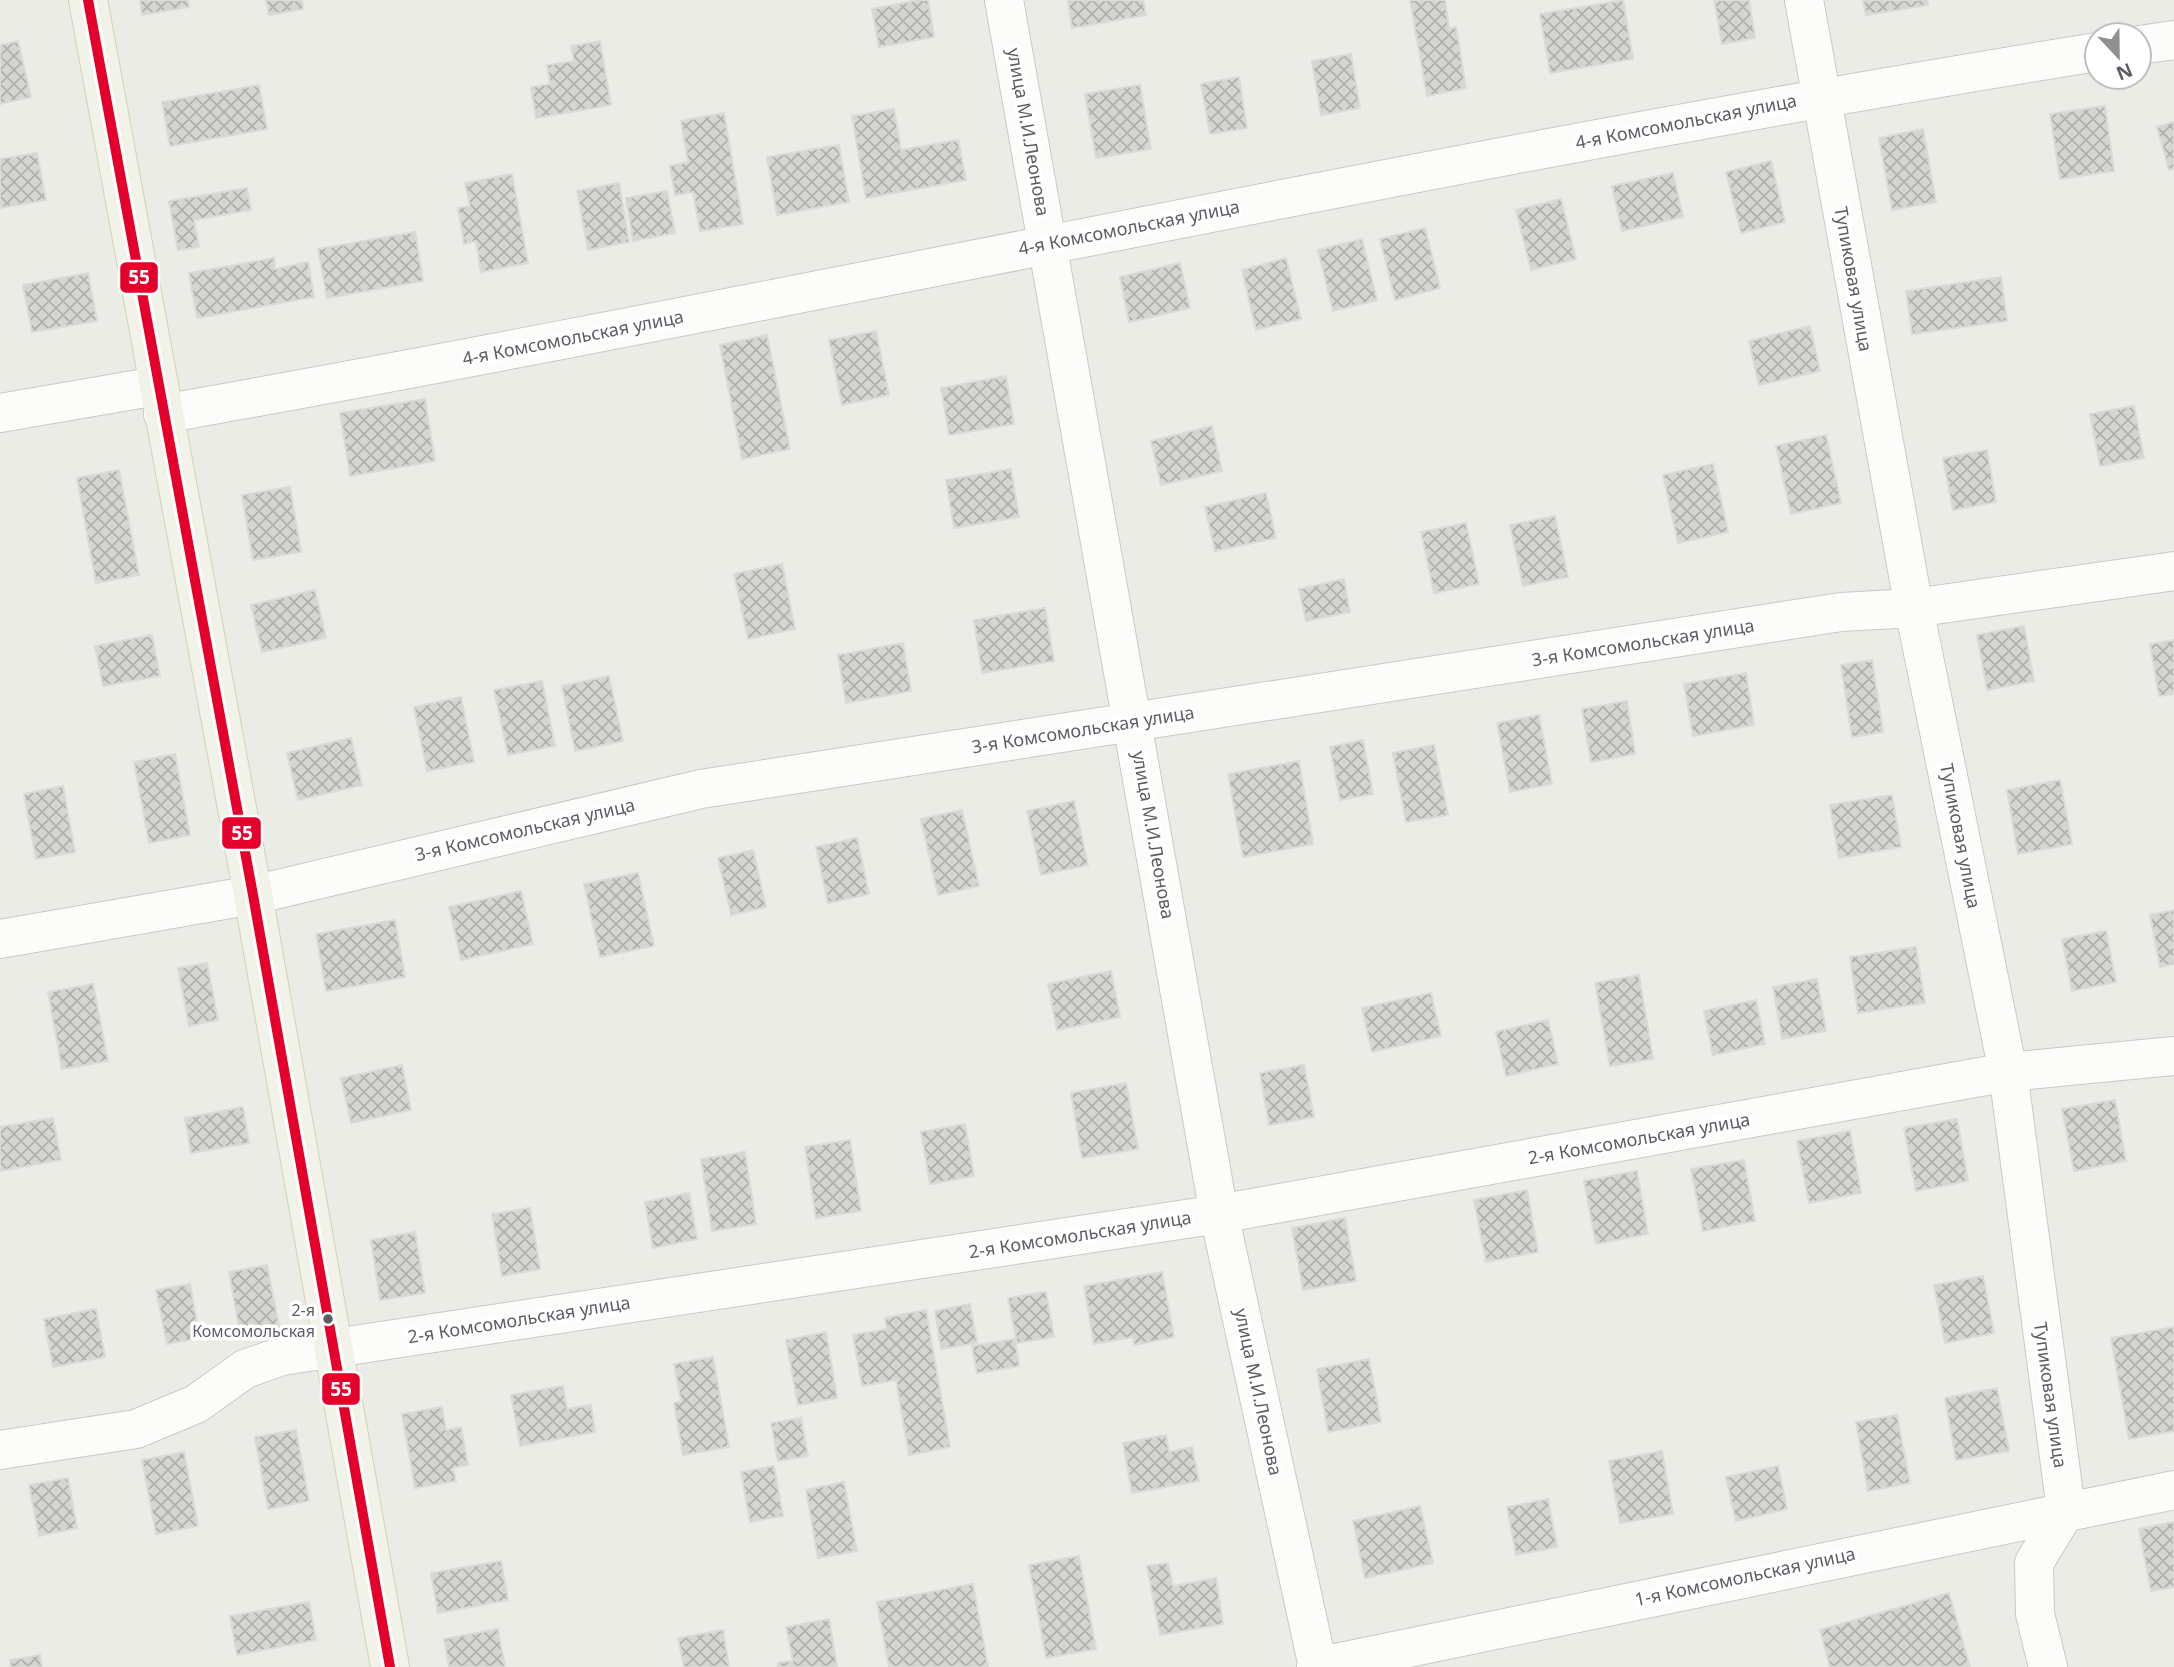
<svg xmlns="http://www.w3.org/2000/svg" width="2174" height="1667" font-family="'Noto Sans',sans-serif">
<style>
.building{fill:url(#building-cross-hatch);stroke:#dadbd6;stroke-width:2}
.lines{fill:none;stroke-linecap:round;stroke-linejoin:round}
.minor-casing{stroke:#c9cac8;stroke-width:40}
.major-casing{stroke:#d2d2b6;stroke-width:40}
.minor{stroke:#fcfcfb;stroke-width:38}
.major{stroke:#f1f2e8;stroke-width:38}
.bus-1-casing{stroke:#fff;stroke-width:16}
.bus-1{stroke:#e4002b;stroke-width:10}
.bus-dot{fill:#5c5e64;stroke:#fff;stroke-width:2.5}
.labels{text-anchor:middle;stroke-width:7;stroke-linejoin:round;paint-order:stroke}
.bus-label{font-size:16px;fill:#5c5e64;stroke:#fff;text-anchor:end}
.street-label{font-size:18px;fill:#5c5e64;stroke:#fff}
.line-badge{stroke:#fff;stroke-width:2.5}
.badge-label{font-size:19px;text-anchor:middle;font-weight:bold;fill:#fff}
</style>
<defs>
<pattern id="building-cross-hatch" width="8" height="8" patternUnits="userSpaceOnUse" patternTransform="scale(1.75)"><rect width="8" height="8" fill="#d5d5d1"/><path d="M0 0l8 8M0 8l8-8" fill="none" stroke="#b0b0ad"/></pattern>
</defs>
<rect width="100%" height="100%" fill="#ebece6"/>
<!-- building -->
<path class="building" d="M 140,0 L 188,0 L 189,7 L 142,15 Z
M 266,0 L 302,0 L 303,9 L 269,15 Z
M 919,0 L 928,0 L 934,37 L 879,47 L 872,9 Z
M 1068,0 L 1143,0 L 1146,15 L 1072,28 Z
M 1410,0 L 1445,0 L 1449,29 L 1456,27 L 1466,88 L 1427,96 Z
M 1623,0 L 1633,59 L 1550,73 L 1540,14 Z
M 1714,0 L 1749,0 L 1755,38 L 1722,44 Z
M 1863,0 L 1927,0 L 1928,5 L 1866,15 Z
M 18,41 L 31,97 L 0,104 L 0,45 Z
M 600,41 L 611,105 L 536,118 L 531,87 L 550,84 L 547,65 L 574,61 L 571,46 Z
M 1351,54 L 1360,108 L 1321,115 L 1312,61 Z
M 1239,77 L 1247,128 L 1210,134 L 1201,84 Z
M 259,85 L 267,129 L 170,146 L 162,102 Z
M 1140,85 L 1151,149 L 1096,158 L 1085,94 Z
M 2105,106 L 2114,171 L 2060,179 L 2050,114 Z
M 894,109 L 901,150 L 958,140 L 966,180 L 866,198 L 852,116 Z
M 724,113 L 743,224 L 700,231 L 693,192 L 675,195 L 670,166 L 688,162 L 681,121 Z
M 2174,122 L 2174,169 L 2169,170 L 2157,127 Z
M 1923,129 L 1936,202 L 1892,210 L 1879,138 Z
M 839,145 L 849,202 L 777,215 L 767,157 Z
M 37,153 L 46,200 L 0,208 L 0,159 Z
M 1771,161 L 1785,222 L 1741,233 L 1726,172 Z
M 1673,173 L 1683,217 L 1622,231 L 1612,186 Z
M 512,174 L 528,263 L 481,272 L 476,241 L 464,244 L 458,208 L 470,206 L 465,183 Z
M 619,183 L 629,242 L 588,250 L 577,191 Z
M 247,188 L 251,210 L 194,220 L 199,247 L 178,250 L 169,201 Z
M 667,191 L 675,233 L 633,241 L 626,198 Z
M 1561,199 L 1576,259 L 1531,270 L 1516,210 Z
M 1425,228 L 1440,288 L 1395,300 L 1380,239 Z
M 415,232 L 423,281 L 327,298 L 318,249 Z
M 1362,239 L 1377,300 L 1333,311 L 1318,250 Z
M 274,258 L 275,269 L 308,262 L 314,297 L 197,318 L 189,273 Z
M 1286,258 L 1301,319 L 1256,330 L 1242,270 Z
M 1180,263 L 1190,308 L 1129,322 L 1120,277 Z
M 88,273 L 97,321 L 32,332 L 23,285 Z
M 2001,277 L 2007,321 L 1912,334 L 1906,291 Z
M 1810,326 L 1820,371 L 1759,385 L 1749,341 Z
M 876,331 L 889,395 L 842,405 L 829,340 Z
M 767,335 L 790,449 L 742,459 L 720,345 Z
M 1006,376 L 1014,424 L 949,435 L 941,388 Z
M 425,399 L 435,461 L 350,476 L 340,413 Z
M 2134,406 L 2144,458 L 2100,466 L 2090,414 Z
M 1212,426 L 1222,471 L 1161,485 L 1151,441 Z
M 1826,435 L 1841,503 L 1791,514 L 1776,446 Z
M 1987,450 L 1996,502 L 1953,510 L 1943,458 Z
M 1713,464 L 1728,532 L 1678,543 L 1663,475 Z
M 1011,469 L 1019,517 L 954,528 L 946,480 Z
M 119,470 L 139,575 L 96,583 L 77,478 Z
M 290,487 L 301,552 L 253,560 L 242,495 Z
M 1266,493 L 1276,538 L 1215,551 L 1205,507 Z
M 1555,516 L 1568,577 L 1523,586 L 1510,525 Z
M 1466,523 L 1479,584 L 1434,593 L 1421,532 Z
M 782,564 L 795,629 L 748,639 L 734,574 Z
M 1344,579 L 1350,612 L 1306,621 L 1299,589 Z
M 315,590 L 326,638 L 262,652 L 251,605 Z
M 1045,608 L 1054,661 L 982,673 L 974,620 Z
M 2024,626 L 2034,681 L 1987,690 L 1977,635 Z
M 152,635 L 160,676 L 103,686 L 95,646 Z
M 2174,640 L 2174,694 L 2159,696 L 2150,644 Z
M 903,643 L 911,691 L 846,703 L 838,655 Z
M 1872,660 L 1883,732 L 1852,737 L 1841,665 Z
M 1746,673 L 1754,725 L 1693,736 L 1684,684 Z
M 609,676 L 623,741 L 575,751 L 562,686 Z
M 542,681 L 555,746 L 508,755 L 494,690 Z
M 461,697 L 474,762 L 427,771 L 414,707 Z
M 1627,701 L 1635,754 L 1591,762 L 1582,709 Z
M 1539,715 L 1552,784 L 1510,792 L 1497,723 Z
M 351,738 L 362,785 L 298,800 L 287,753 Z
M 1363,740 L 1373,794 L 1340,800 L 1330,747 Z
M 1434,745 L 1448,815 L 1406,822 L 1393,753 Z
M 175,754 L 190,835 L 149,843 L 134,762 Z
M 1299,761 L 1313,844 L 1243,857 L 1228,774 Z
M 2060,780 L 2072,844 L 2018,854 L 2007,790 Z
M 63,786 L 75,852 L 36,859 L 24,794 Z
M 1892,795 L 1901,847 L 1839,858 L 1830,805 Z
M 1074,801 L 1088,865 L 1041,875 L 1027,811 Z
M 962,810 L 979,886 L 938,895 L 921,819 Z
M 857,838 L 869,894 L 828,903 L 816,847 Z
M 753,850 L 766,907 L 731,915 L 718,858 Z
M 638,873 L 654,946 L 600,957 L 584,884 Z
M 521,891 L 533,944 L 461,960 L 449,907 Z
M 2174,910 L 2174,964 L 2160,967 L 2150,915 Z
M 395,920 L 405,977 L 326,991 L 316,934 Z
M 2106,931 L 2116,982 L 2072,991 L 2062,939 Z
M 1916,947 L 1925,1003 L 1858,1013 L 1850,957 Z
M 207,963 L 218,1020 L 189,1026 L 178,968 Z
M 1111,971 L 1120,1017 L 1057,1030 L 1048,984 Z
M 1639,975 L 1653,1059 L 1610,1066 L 1595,983 Z
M 1817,979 L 1826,1031 L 1782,1039 L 1773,987 Z
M 93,984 L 108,1061 L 62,1069 L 48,992 Z
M 1431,993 L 1441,1036 L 1372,1052 L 1362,1008 Z
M 1756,1000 L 1765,1044 L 1713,1055 L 1704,1011 Z
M 1548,1020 L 1558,1064 L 1506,1076 L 1496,1032 Z
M 402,1065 L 411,1110 L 351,1123 L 341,1078 Z
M 1304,1065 L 1314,1117 L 1269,1125 L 1260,1073 Z
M 1126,1083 L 1138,1149 L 1082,1158 L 1071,1093 Z
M 2115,1100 L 2126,1161 L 2074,1171 L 2062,1109 Z
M 243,1107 L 249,1143 L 191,1153 L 185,1118 Z
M 53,1118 L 61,1160 L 0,1171 L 0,1127 Z
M 1957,1119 L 1968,1181 L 1916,1191 L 1904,1128 Z
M 965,1124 L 974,1176 L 930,1184 L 921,1132 Z
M 1850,1131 L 1861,1193 L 1809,1203 L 1797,1141 Z
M 850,1140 L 861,1211 L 816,1218 L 805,1147 Z
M 745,1152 L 756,1224 L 712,1231 L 701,1159 Z
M 1744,1160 L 1755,1221 L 1703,1231 L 1691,1169 Z
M 1637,1171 L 1648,1234 L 1596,1244 L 1584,1181 Z
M 1527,1190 L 1538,1252 L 1486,1262 L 1474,1200 Z
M 689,1193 L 697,1239 L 653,1248 L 645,1202 Z
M 530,1208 L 540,1269 L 502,1276 L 492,1214 Z
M 1345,1218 L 1356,1281 L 1303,1290 L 1292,1228 Z
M 415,1232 L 425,1293 L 380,1300 L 371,1240 Z
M 267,1265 L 280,1331 L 241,1339 L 229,1272 Z
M 1162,1272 L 1174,1337 L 1134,1345 L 1133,1337 L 1094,1344 L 1084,1286 Z
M 1983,1276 L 1994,1333 L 1945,1343 L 1934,1285 Z
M 190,1284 L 200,1338 L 167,1344 L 156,1290 Z
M 1046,1292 L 1054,1337 L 1017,1343 L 1008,1298 Z
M 970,1304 L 977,1343 L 941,1349 L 935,1311 Z
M 96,1309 L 105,1357 L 53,1367 L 44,1319 Z
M 926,1310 L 950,1447 L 909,1455 L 896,1380 L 862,1386 L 853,1335 L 887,1329 L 885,1318 Z
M 2174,1327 L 2174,1431 L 2129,1439 L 2111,1338 Z
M 826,1332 L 837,1398 L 798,1405 L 786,1340 Z
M 1015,1339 L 1019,1366 L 977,1373 L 972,1346 Z
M 713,1357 L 729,1447 L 683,1455 L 674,1403 L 681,1401 L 674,1364 Z
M 1369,1359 L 1381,1422 L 1328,1432 L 1317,1369 Z
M 563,1386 L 567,1409 L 591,1405 L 595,1432 L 520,1446 L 511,1395 Z
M 1997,1388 L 2009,1451 L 1956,1460 L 1945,1398 Z
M 442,1407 L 446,1430 L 461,1427 L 468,1465 L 453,1468 L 456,1481 L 415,1488 L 402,1414 Z
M 1897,1415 L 1910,1483 L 1868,1491 L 1856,1422 Z
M 801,1418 L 808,1456 L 778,1461 L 771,1423 Z
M 296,1430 L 309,1501 L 268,1509 L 255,1437 Z
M 1166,1435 L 1169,1452 L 1192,1447 L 1199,1481 L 1132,1493 L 1123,1443 Z
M 1662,1451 L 1673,1514 L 1620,1523 L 1609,1461 Z
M 184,1452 L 198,1526 L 156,1534 L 142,1460 Z
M 774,1466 L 783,1516 L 750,1522 L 741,1472 Z
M 1778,1466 L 1787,1509 L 1736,1521 L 1726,1477 Z
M 68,1478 L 77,1528 L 39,1536 L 29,1485 Z
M 844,1482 L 857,1551 L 818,1558 L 806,1490 Z
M 1548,1499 L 1557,1547 L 1516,1555 L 1507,1507 Z
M 1420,1506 L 1433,1563 L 1365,1578 L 1353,1521 Z
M 2174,1522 L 2174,1587 L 2151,1591 L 2139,1529 Z
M 1079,1556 L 1096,1649 L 1046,1658 L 1029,1565 Z
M 501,1561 L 508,1600 L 438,1613 L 431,1573 Z
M 1168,1563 L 1173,1586 L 1216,1578 L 1223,1624 L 1160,1635 L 1147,1566 Z
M 973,1584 L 988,1667 L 889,1667 L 877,1602 Z
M 1949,1593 L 1970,1667 L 1830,1667 L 1820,1630 Z
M 309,1602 L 316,1640 L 237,1655 L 230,1616 Z
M 829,1619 L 837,1667 L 778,1667 L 778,1663 L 793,1661 L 786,1627 Z
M 498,1629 L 505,1667 L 449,1667 L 444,1639 Z
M 723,1630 L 729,1667 L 684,1667 L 678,1638 Z
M 40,1655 L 42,1667 L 11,1667 L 10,1660 Z"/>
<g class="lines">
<defs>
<path id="minor" d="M 1004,0 L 1219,1214 L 1318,1667
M 1804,0 L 1914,608 L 2008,1072 L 2066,1510 L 2034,1563 L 2035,1614 L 2048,1667
M 2139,45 L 2174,40
M 0,413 L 157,386
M 163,414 C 809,299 1449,156 2097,52
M 0,939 L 253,895 L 701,789 L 1841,612 L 1914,608 L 2174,571
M 0,1450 L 136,1429 L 196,1404 L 245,1369 L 282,1356 L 1219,1214 L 2008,1072 L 2174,1056
M 1316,1667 L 2174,1490"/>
<path id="major" d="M 88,0 L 253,895 L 390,1667"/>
</defs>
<!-- minor casing -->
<use href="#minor" class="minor-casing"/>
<!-- major casing -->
<use href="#major" class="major-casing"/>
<!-- minor -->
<use href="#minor" class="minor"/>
<!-- major -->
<use href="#major" class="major"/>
<defs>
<path id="bus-1" d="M 88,0 L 253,895 L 390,1667"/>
</defs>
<!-- bus-1 casing -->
<use href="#bus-1" class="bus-1-casing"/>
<!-- bus-1 -->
<use href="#bus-1" class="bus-1"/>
</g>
<!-- markers -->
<circle class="bus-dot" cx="328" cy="1319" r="6"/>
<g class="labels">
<!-- bus labels -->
<g class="bus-label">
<text x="315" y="1316">2-я<tspan x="315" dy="21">Комсомольская</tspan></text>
</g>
<!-- street labels -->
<g class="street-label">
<text transform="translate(1686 122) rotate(-11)" y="6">4-я Комсомольская улица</text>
<text transform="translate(1028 132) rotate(80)" y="6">улица М.И.Леонова</text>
<text transform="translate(1129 228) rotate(-11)" y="6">4-я Комсомольская улица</text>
<text transform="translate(1853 279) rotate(80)" y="6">Тупиковая улица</text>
<text transform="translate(573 338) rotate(-11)" y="6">4-я Комсомольская улица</text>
<text transform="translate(1643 643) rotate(-9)" y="6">3-я Комсомольская улица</text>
<text transform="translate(1083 730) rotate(-9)" y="6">3-я Комсомольская улица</text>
<text transform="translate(525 830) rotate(-13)" y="6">3-я Комсомольская улица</text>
<text transform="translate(1153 835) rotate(80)" y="6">улица М.И.Леонова</text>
<text transform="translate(1960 836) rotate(79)" y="6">Тупиковая улица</text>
<text transform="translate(1639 1139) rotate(-10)" y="6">2-я Комсомольская улица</text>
<text transform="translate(1080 1235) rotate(-9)" y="6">2-я Комсомольская улица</text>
<text transform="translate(519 1320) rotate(-9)" y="6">2-я Комсомольская улица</text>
<text transform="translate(1258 1392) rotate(78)" y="6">улица М.И.Леонова</text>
<text transform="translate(2050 1395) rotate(82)" y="6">Тупиковая улица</text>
<text transform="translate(1745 1577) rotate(-12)" y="6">1-я Комсомольская улица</text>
</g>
</g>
<g class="line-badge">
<rect x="119" y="261" width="40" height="33" rx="7" fill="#e4002b"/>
<rect x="221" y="816" width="41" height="34" rx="7" fill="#e4002b"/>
<rect x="321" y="1372" width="40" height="34" rx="7" fill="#e4002b"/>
</g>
<g class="badge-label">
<text x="139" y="284">55</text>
<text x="242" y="840">55</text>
<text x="341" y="1396">55</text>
</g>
<!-- north arrow -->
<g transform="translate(2118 56) rotate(158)"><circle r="33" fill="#ffffff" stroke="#bebfc1" stroke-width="2"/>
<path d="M0-5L12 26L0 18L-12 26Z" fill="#8e9092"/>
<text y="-10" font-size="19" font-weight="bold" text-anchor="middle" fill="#5c5e64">N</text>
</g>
</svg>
